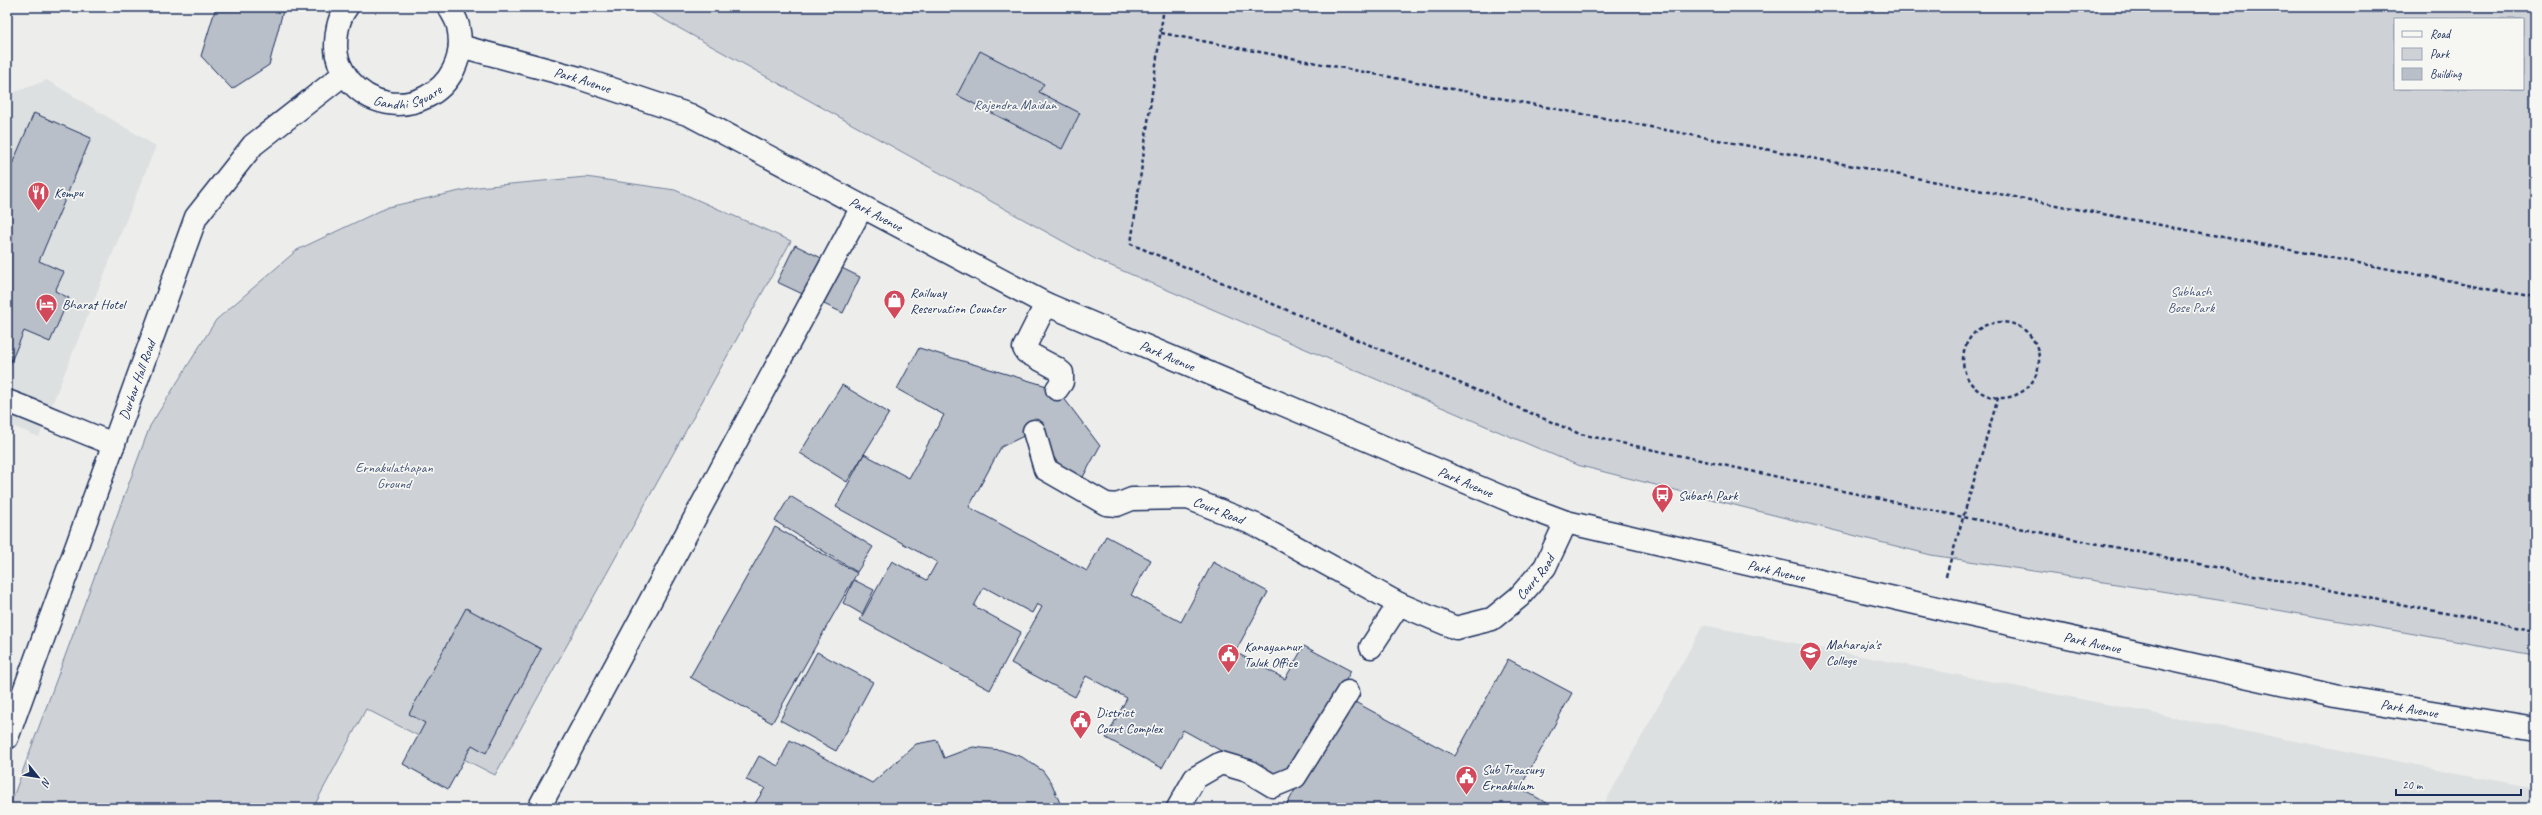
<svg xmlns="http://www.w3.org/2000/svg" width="2542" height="815" font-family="Caveat,sans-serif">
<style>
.built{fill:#dde0e1}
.green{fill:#ced2d7;stroke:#74809a;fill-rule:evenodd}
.building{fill:#b9bfc8;stroke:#1b2f5e}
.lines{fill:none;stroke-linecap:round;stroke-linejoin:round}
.lane-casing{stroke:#1b2f5e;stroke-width:25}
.primary-casing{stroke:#1b2f5e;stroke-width:25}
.path{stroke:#1b2f5e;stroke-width:2.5;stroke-dasharray:4 3;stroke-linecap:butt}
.lane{stroke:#f6f6f2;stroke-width:22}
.primary{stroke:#f6f6f2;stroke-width:22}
.labels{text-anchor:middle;stroke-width:3.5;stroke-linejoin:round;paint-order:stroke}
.street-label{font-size:14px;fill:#1b2f5e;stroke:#f6f6f2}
.park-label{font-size:14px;fill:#48587c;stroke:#f6f6f2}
.poi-label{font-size:14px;fill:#1b2f5e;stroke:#f6f6f2;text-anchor:start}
</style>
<rect width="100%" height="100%" fill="#edeeec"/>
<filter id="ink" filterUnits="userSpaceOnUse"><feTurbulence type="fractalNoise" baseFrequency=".025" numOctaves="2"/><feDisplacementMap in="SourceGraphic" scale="8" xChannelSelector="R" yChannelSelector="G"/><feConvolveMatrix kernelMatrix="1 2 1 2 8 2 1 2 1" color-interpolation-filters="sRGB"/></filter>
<g filter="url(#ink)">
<!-- built -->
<path class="built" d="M 47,80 L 156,146 L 39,437 L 7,424 L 7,95 Z
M 1703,625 L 2535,788 L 2535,808 L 1602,808 Z"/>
<!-- green -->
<path class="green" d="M 641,7 L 2535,7 L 2535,655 L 2231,602 L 1931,555 L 1577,465 L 1095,259 ZM 2395,19 L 2523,19 L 2523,89 L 2395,89 Z
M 586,177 L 675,190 L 791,241 L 495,775 L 366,709 L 313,808 L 9,808 L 150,426 L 216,320 L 297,250 L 388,207 L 478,187 Z"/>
<!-- building -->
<path class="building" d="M 216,7 L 284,7 L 269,65 L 232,89 L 201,56 Z
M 980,51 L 1044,84 L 1039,92 L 1080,113 L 1062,149 L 957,95 Z
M 34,113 L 91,138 L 39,261 L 64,272 L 55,291 L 69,298 L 50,342 L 24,331 L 7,371 L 7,176 Z
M 795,245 L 860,277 L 843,313 L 777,282 Z
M 919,348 L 1057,389 L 1100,446 L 1077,488 L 1034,431 L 1001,447 L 969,507 L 1087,571 L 1106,536 L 1151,560 L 1131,595 L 1181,622 L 1213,562 L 1268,592 L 1235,652 L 1285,679 L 1304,646 L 1351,671 L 1320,725 L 1344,696 L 1455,756 L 1508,659 L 1572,693 L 1520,788 L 1552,806 L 1551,808 L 1285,808 L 1319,746 L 1287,787 L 1183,730 L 1162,768 L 1106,738 L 1127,698 L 1086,676 L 1075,697 L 1011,663 L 1042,607 L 1037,604 L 1032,613 L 984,587 L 974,606 L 1021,632 L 990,690 L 860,620 L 892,561 L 927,580 L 937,562 L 836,507 L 864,454 L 909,478 L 944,415 L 897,389 Z
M 842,385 L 889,413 L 847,482 L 800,453 Z
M 790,496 L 873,547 L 857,572 L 775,521 Z
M 775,527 L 857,573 L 772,723 L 690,677 Z
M 854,580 L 874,590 L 862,614 L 843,603 Z
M 466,608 L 541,649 L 486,753 L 472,745 L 448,789 L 403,764 L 425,723 L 409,714 Z
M 817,652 L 873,682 L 836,751 L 780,720 Z
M 790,740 L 872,783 L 916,744 L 937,740 L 944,758 L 973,747 L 1001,750 L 1022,757 L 1043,771 L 1052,784 L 1062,808 L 752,808 L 765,788 L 746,780 L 759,756 L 778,766 Z
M 2404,803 L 2426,808 L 2402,808 Z"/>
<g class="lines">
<defs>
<g id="lane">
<path d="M 1046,304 L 1024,348 L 1026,352 L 1056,368 L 1062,373 L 1062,382 L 1057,389"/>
<path d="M 7,401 C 43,414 78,431 114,444"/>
<path id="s1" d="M 1034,431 L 1045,469 L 1106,504 L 1117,505 L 1132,499 L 1188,498 L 1256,525 L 1399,604"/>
<path id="s2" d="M 1371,647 L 1399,604 L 1456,628 L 1492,619 L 1519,597 L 1545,567 L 1566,522"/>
<path d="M 539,808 L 862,207"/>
<path d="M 1178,808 L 1195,778 L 1221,763 L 1248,771 L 1273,786 L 1295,777 L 1348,692"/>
</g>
<g id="primary">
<path id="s3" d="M 347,7 C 338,18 336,33 336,47 C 336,59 342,71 349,80 C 393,132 473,92 458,26 C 457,20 452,13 449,7"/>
<path id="s4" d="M 460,46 L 579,78 L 690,115 L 1046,304 L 1518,504 L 1566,522 L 1937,608 L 2335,696 L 2535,729"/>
<path id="s5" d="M 7,738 L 196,217 L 253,145 L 344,74"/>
</g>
</defs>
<!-- lane casing -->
<use href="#lane" class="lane-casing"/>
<!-- primary casing -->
<use href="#primary" class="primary-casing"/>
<!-- path -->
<path class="path" d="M 1164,7 L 1131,244 L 1580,434 L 1963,517 L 2535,631
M 1161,33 L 2535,297
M1963 360a38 38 0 1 1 76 0a38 38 0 1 1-76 0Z
M 1946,576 L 1998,398"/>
<!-- lane -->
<use href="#lane" class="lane"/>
<!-- primary -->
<use href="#primary" class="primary"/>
</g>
</g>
<!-- icons -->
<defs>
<symbol id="restaurant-pin" viewBox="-11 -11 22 30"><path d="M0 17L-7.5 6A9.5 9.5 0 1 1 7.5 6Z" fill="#d1495b" stroke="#f6f6f2"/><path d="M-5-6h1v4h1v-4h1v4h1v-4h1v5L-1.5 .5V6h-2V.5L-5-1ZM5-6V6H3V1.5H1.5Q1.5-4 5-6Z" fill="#fff"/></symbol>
<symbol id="shop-pin" viewBox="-11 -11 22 30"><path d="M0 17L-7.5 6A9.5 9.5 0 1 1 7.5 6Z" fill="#d1495b" stroke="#f6f6f2"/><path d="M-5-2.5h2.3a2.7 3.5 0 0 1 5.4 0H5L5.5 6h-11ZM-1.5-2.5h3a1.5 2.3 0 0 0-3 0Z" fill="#fff"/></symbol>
<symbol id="hotel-pin" viewBox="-11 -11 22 30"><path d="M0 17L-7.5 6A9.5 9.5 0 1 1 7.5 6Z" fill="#d1495b" stroke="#f6f6f2"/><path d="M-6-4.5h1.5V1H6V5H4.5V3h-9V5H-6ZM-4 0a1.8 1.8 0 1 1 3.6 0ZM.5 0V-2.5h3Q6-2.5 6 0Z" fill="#fff"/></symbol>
<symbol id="bus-pin" viewBox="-11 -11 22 30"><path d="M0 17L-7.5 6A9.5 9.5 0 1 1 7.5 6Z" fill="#d1495b" stroke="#f6f6f2"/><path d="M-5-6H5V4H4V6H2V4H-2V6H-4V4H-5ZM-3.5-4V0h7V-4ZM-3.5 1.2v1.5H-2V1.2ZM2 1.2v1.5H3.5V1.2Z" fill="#fff"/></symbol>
<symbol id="university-pin" viewBox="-11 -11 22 30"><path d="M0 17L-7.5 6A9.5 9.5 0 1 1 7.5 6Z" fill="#d1495b" stroke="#f6f6f2"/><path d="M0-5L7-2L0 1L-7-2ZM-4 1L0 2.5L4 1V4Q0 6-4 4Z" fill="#fff"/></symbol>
<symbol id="civic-pin" viewBox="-11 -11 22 30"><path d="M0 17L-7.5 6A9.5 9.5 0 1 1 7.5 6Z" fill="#d1495b" stroke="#f6f6f2"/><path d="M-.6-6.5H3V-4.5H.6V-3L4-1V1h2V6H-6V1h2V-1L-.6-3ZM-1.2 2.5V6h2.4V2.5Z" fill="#fff"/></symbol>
</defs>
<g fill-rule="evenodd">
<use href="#restaurant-pin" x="26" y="180" width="25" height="34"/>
<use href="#shop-pin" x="882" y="288" width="25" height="34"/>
<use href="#hotel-pin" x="34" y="292" width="25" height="34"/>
<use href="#bus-pin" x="1650" y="482" width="25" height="34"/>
<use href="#university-pin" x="1798" y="640" width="25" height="34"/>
<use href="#civic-pin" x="1216" y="642" width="25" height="34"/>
<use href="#civic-pin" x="1068" y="708" width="25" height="34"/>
<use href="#civic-pin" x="1454" y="764" width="25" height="34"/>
</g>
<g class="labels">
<!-- street labels -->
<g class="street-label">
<text dy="5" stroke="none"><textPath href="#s4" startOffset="127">Park Avenue</textPath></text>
<text dy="5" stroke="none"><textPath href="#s3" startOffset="145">Gandhi Square</textPath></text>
<text dy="5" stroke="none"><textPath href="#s4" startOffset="451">Park Avenue</textPath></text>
<text dy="5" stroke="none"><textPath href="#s4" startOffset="775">Park Avenue</textPath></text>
<text dy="5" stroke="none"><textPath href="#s5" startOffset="381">Durbar Hall Road</textPath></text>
<text dy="5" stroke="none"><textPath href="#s4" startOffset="1099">Park Avenue</textPath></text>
<text dy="5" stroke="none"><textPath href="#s1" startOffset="226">Court Road</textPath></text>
<text dy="5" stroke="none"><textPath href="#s4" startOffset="1423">Park Avenue</textPath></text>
<text dy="5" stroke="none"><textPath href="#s2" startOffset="211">Court Road</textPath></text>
<text dy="5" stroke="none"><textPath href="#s4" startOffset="1747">Park Avenue</textPath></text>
<text dy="5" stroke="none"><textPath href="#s4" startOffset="2071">Park Avenue</textPath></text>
</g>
<!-- park labels -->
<g class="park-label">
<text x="1015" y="109">Rajendra Maidan</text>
<text x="2191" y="296">Subhash<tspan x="2191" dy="16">Bose Park</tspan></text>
<text x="394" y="472">Ernakulathapan<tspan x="394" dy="16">Ground</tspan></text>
</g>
<!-- poi labels -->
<g class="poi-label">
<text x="54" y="197">Kempu</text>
<text x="910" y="297">Railway<tspan x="910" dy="16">Reservation Counter</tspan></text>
<text x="62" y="309">Bharat Hotel</text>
<text x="1678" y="500">Subash Park</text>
<text x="1826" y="649">Maharaja's<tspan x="1826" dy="16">College</tspan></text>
<text x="1244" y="651">Kanayannur<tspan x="1244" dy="16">Taluk Office</tspan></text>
<text x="1096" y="717">District<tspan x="1096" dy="16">Court Complex</tspan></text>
<text x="1482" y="774">Sub Treasury<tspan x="1482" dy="16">Ernakulam</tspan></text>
</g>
</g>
<!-- margin -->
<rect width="2542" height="815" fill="none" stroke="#f6f6f2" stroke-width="24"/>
<rect x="12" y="12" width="2518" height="791" fill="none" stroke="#1b2f5e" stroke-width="1.5" filter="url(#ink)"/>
<!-- legend -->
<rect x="2394" y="18" width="130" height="72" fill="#f6f6f2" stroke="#9ea6b7"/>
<rect x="2402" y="31" width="20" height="6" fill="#f6f6f2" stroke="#9ea6b7"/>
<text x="2430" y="38" font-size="12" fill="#1b2f5e">Road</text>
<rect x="2402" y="48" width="20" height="12" fill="#ced2d7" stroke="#9ea6b7"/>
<text x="2430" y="58" font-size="12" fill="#1b2f5e">Park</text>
<rect x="2402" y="68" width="20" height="12" fill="#b9bfc8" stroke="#9ea6b7"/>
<text x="2430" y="78" font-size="12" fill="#1b2f5e">Building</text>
<!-- north arrow -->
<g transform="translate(38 777) rotate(120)" stroke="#f6f6f2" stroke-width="3" paint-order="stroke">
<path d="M0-3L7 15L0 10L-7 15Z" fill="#1b2f5e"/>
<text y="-6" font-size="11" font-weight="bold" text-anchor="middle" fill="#1b2f5e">N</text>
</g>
<!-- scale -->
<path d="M2396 789v6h125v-6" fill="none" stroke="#1b2f5e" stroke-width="2"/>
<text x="2402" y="789" font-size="12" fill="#1b2f5e" stroke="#f6f6f2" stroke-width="3" paint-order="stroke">20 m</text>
</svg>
